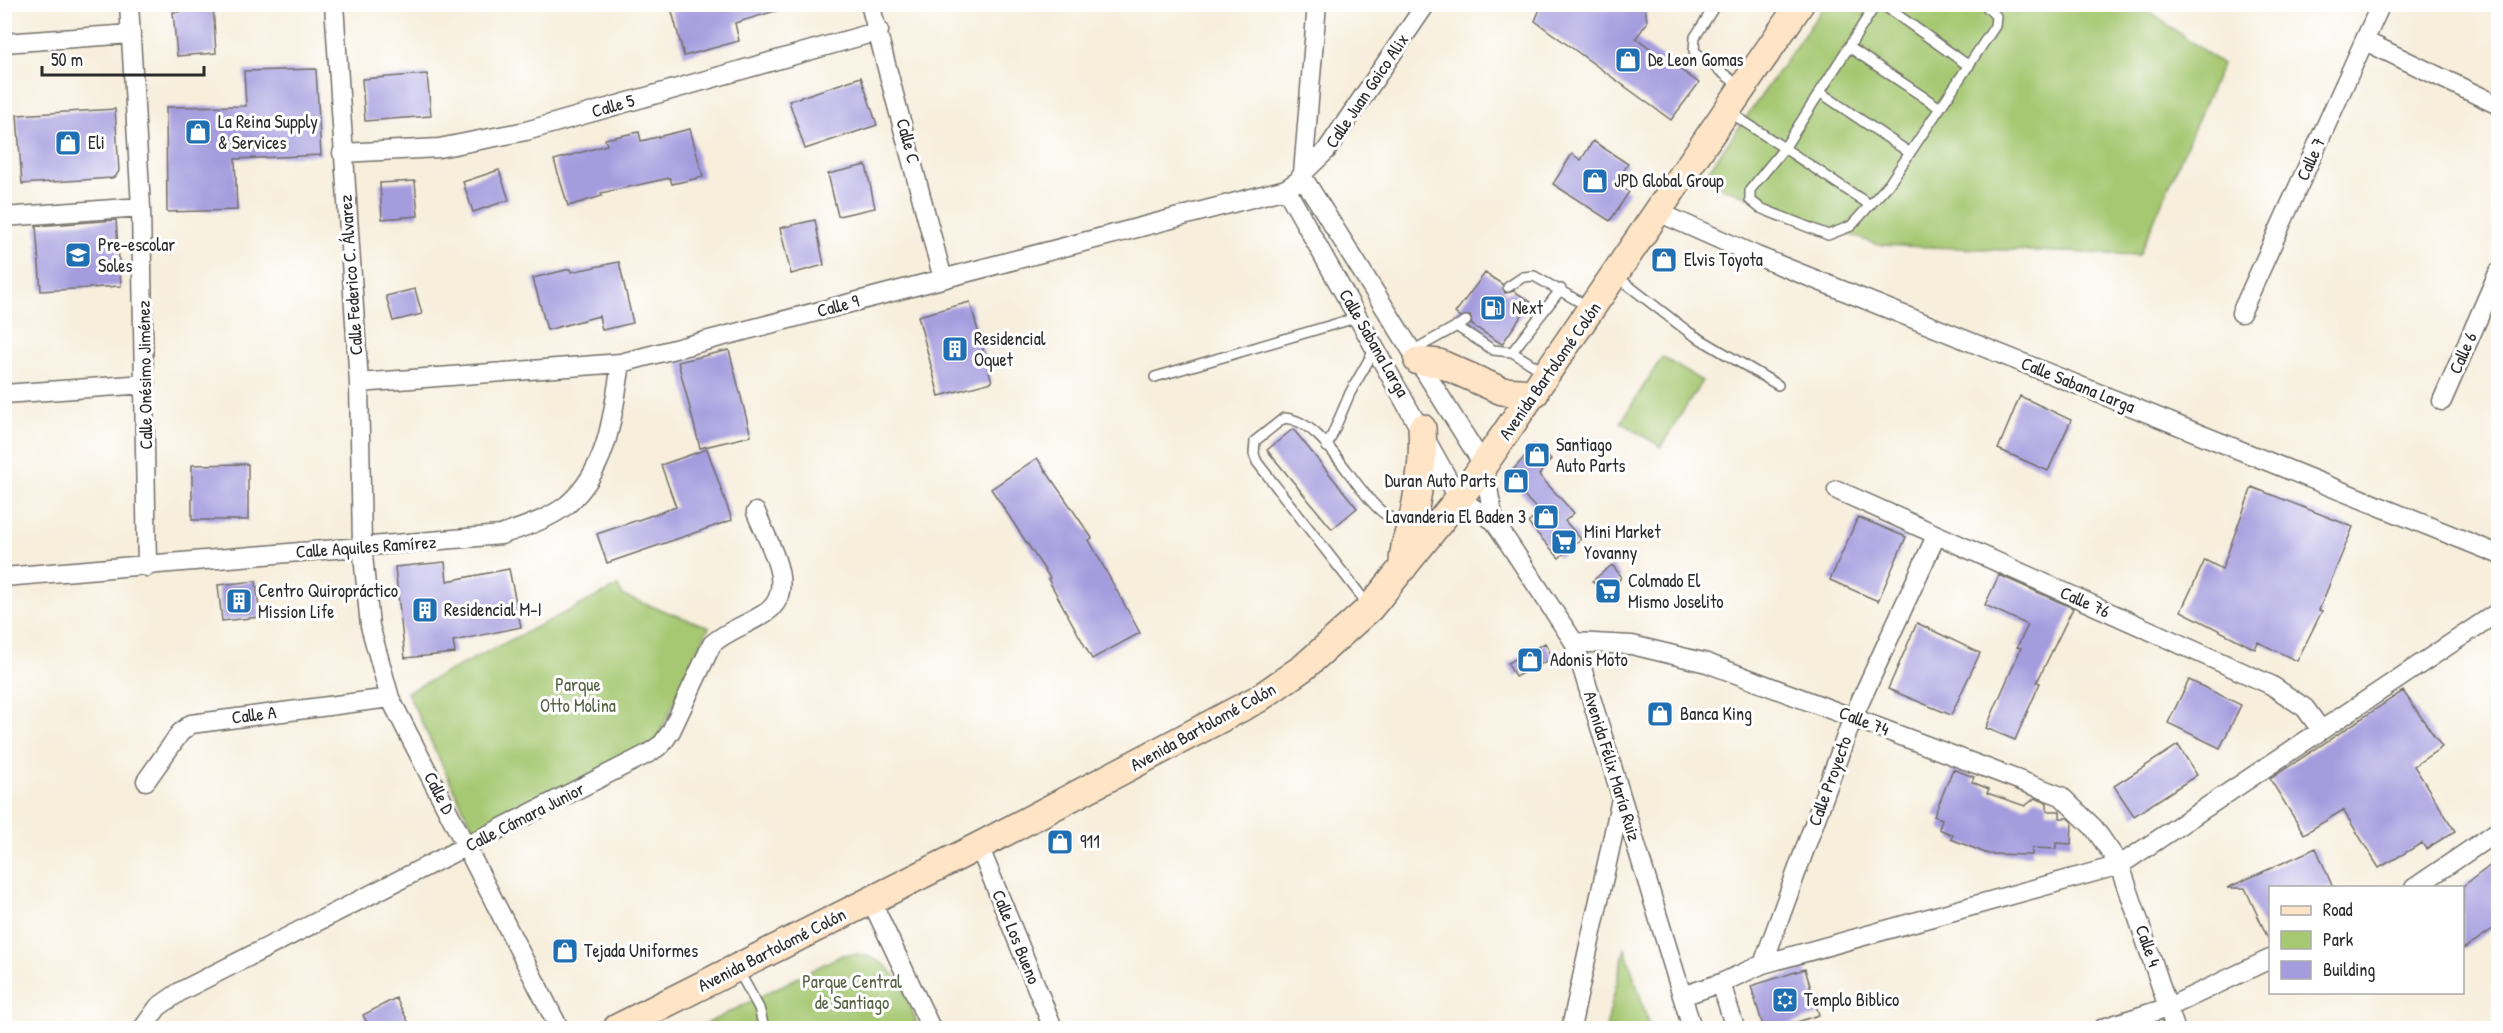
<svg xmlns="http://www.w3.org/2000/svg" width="2503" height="1033" font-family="'Patrick Hand',sans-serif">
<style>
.green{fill:#a6c872;stroke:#687a4e;stroke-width:1.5}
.building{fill:#a59cde}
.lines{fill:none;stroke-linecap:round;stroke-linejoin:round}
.lane-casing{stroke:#726f69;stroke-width:12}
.street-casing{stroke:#726f69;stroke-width:21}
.secondary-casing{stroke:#726f69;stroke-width:30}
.lane{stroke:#fff;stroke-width:9}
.street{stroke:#fff;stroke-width:18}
.secondary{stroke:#ffe4c6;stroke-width:27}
.labels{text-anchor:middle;stroke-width:6;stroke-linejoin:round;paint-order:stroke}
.poi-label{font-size:18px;fill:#2b2b2b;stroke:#fff;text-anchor:start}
.street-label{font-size:18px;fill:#2b2b2b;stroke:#fff}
.park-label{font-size:18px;fill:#566244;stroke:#fff}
</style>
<rect width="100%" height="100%" fill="#fff"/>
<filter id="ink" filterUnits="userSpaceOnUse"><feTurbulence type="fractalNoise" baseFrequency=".0167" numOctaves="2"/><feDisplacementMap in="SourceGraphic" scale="12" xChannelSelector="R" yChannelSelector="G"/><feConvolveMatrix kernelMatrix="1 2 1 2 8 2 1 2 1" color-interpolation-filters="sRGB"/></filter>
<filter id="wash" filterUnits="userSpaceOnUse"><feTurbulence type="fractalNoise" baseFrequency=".008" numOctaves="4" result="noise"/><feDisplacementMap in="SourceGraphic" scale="24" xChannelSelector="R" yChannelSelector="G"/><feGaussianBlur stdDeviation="1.35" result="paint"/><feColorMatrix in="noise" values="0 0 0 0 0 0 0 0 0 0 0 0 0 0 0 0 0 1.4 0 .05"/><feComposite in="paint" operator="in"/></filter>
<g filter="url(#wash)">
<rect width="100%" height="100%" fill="#f7eedc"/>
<!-- green -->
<path class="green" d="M 1825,5 L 2140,5 L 2222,64 L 2139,255 L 1878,245 L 1702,180 Z
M 1662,357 L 1702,381 L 1661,447 L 1621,422 Z
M 618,586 L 623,596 L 709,627 L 658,737 L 651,745 L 475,833 L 407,692 Z
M 1625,948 L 1650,1028 L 1606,1028 Z
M 857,954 C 900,961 904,994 919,1028 L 698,1028 L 842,955 Z"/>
<g id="blocks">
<!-- building -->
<path class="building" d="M 179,4 L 213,4 L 216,53 L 177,56 L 173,12 L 179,12 Z
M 684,4 L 782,4 L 782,9 L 735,23 L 739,41 L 684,56 L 671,8 Z
M 1542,4 L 1645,4 L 1647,23 L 1636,38 L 1699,83 L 1671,120 L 1535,21 Z
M 316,69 L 321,155 L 235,159 L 237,210 L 167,212 L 166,107 L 246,106 L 244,71 Z
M 427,74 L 431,116 L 365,121 L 362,79 Z
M 861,77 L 877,125 L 805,149 L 789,101 Z
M 115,109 L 119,171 L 116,176 L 112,178 L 22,184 L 17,115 Z
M 690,129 L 703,177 L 672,184 L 670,178 L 601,193 L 602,196 L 568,206 L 554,160 L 607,145 L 605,139 L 639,132 L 641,141 Z
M 1593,141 L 1628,164 L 1616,183 L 1629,192 L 1610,221 L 1553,184 L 1572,154 L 1581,160 Z
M 866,165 L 875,208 L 838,216 L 828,174 Z
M 499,170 L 509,200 L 473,212 L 463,182 Z
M 415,181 L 418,216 L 382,219 L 380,183 Z
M 116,220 L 121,286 L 41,291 L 36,226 Z
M 815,220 L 824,265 L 791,274 L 780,228 Z
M 619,262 L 633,323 L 602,330 L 599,316 L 547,330 L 533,278 L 570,269 L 571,272 Z
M 1485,273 L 1502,284 L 1505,293 L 1514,291 L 1531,302 L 1502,344 L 1472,325 L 1470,316 L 1460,317 L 1455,313 Z
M 415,289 L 422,314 L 393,321 L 386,296 Z
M 970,302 L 992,382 L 939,396 L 918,316 Z
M 729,350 L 751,436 L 700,448 L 678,362 Z
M 2020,396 L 2071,420 L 2048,471 L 1998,449 Z
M 1293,429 L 1357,508 L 1332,529 L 1267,450 Z
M 1535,445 L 1551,459 L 1539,475 L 1574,513 L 1565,521 L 1581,539 L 1559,558 L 1528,523 L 1540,512 L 1506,478 Z
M 707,449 L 732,520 L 607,563 L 597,534 L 676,507 L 661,465 Z
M 1037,458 L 1092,538 L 1089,540 L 1140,633 L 1092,659 L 1048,579 L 1050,578 L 991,489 Z
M 248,464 L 248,520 L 192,520 L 192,465 Z
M 2252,487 L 2353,527 L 2319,610 L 2322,611 L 2297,661 L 2258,642 L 2255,649 L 2181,611 L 2205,560 L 2222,569 Z
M 1858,517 L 1906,537 L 1878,601 L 1830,580 Z
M 445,562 L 447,581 L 509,569 L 521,627 L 453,641 L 455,653 L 405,658 L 395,567 Z
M 1612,565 L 1621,576 L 1611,601 L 1592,581 Z
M 1999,575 L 2073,608 L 2037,682 L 2040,683 L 2015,740 L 1986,728 L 2021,648 L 2017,647 L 2028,625 L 1985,605 Z
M 256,581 L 260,617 L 222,621 L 218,585 Z
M 1917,623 L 1980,653 L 1951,715 L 1888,689 Z
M 1545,643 L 1553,658 L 1515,677 L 1508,663 Z
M 2189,680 L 2241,705 L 2220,748 L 2168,723 Z
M 2403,691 L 2442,747 L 2414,766 L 2455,831 L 2426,849 L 2422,843 L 2379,868 L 2343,810 L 2304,834 L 2270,779 Z
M 2178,745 L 2197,775 L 2134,816 L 2114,786 Z
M 1953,769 L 1974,777 L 1972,782 L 1989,789 L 1987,793 L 2025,806 L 2035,798 L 2047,803 L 2047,811 L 2060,811 L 2060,818 L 2068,818 L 2072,822 L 2071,844 L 2056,843 L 2056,849 L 2032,848 L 2032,855 L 1988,854 L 1951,839 L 1953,835 L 1939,829 L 1942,819 L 1934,816 Z
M 2316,848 L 2333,888 L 2271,888 L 2271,945 L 2245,888 L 2227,888 Z
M 2499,859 L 2499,925 L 2463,949 L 2463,886 Z
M 1805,969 L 1819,1015 L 1774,1029 L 1764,1029 L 1751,986 Z
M 396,998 L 412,1029 L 370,1029 L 363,1015 Z"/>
</g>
</g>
<g filter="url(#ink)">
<use href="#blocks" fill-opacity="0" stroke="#726f69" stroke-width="1.5"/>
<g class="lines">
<defs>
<path id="lane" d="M 1716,4 L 1695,37 L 1694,51 L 1741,87
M 1876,4 L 1785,147 L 1750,190 L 1750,200 L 1760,208 L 1828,235 L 1851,226 L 1889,184 L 1995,26 L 1996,16 L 1984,4
M 1882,4 L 1969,66
M 1849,47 L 1940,108
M 1821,93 L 1910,153
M 1728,111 L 1870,205
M 1616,276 L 1690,333 L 1778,385
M 1508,287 L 1523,277 L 1534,276 L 1589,307
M 1456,326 L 1493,350 L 1512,352 L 1546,373
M 1412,351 L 1466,321
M 1512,352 L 1561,289
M 1155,377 L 1359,317
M 1327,447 L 1350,393 L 1375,349
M 1369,606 L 1257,462 L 1254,454 L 1255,441 L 1284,418 C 1334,421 1363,523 1408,523
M 738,970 L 759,1008 L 764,1028"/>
<path id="street" d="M 129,4 L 141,207 L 147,567
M 334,4 L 359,383 L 362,545 L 370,626 L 390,698 L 559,1028
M 870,4 L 943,279
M 2365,41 L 2498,105
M 4,43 L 131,34
M 342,153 L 439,148 L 526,131 L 879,31
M 1303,173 L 1326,151 L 1426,4
M 1302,176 L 1484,466 L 1494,521 L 1574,642 L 1692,1028
M 1286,189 L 1459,499 L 1494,521
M 1658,212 L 1757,256 L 2498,554
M 4,217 L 141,207
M 2241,313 L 2381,4
M 359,383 L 621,363 L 1286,189 L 1298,181 L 1303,173 L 1317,4
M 4,394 L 146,384
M 2442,401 L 2498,273
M 1837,490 L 2271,685 L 2305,708 L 2321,730
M 4,577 L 501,535 C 523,527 550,519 568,504 C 609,468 613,413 621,363
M 1574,642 L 1632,645 L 1707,663 L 2061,796 L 2094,828 L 2120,865 L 2175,1028
M 146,781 L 180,733 L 191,724 L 390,698
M 979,846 L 1053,1028
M 2414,888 L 2498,831
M 871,900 L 931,1028
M 1763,964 L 1853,717 L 1936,536
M 1721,983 L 1735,1028
M 1682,996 L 1721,983 L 1763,964 L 2120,865 L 2498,612
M 143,1028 L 158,1007 L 181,991 L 649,753 L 662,744 L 671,731 L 712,644 C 729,629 750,624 768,611 C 798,588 766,539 756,512
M 1571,1028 L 1621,799
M 2103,1028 L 2169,1007 L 2270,959"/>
<path id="secondary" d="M 1418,361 L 1439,363 L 1502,391 L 1535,393
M 1403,568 C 1402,547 1411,529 1415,508 C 1420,481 1424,456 1422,428
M 617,1028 L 979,846 L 1258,699 L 1304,667 L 1370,608 L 1472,482 L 1800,4"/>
</defs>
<!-- lane casing -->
<use href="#lane" class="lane-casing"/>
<!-- street casing -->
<use href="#street" class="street-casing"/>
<!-- secondary casing -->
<use href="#secondary" class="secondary-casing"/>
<!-- lane -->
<use href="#lane" class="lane"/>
<!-- street -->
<use href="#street" class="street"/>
<!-- secondary -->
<use href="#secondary" class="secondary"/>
</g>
</g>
<!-- icons -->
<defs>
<symbol id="shop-square" viewBox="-11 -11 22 22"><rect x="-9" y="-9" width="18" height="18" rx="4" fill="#1f6fb2" stroke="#fff"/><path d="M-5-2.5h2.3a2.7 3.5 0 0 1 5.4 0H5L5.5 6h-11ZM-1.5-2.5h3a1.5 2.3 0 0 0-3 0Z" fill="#fff"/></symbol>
<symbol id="school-square" viewBox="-11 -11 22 22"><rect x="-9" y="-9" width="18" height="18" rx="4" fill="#1f6fb2" stroke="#fff"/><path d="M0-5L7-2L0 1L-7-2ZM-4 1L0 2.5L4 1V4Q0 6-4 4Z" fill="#fff"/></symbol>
<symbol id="fuel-square" viewBox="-11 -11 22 22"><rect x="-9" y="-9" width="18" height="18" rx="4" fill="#1f6fb2" stroke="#fff"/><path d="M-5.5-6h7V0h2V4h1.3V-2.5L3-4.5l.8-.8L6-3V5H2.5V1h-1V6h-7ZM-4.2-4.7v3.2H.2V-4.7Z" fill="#fff"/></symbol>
<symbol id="building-square" viewBox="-11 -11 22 22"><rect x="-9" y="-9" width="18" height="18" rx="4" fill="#1f6fb2" stroke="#fff"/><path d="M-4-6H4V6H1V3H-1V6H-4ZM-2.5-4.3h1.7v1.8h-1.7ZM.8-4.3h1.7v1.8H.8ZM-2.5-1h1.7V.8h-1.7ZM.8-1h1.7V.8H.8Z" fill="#fff"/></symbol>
<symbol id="supermarket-square" viewBox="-11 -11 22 22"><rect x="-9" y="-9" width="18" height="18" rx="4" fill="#1f6fb2" stroke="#fff"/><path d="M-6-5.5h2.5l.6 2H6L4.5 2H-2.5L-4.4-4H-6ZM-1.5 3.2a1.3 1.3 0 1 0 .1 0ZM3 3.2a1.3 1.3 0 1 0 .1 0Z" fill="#fff"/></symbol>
<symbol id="synagogue-square" viewBox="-11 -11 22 22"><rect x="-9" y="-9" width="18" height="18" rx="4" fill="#1f6fb2" stroke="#fff"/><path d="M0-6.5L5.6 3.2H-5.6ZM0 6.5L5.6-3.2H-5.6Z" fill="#fff"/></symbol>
</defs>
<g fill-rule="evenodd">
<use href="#shop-square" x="1613" y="45" width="30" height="30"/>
<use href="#shop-square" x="183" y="117" width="30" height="30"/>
<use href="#shop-square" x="53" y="128" width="30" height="30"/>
<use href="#shop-square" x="1580" y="166" width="30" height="30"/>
<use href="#school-square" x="63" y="240" width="30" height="30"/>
<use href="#shop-square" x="1649" y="245" width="30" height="30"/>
<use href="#fuel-square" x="1478" y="293" width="30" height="30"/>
<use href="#building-square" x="940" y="334" width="30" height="30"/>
<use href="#shop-square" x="1522" y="440" width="30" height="30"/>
<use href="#shop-square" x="1501" y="466" width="30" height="30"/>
<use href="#shop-square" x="1531" y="502" width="30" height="30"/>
<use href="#supermarket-square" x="1549" y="527" width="30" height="30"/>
<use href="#supermarket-square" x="1593" y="576" width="30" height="30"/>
<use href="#building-square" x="224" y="586" width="30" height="30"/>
<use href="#building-square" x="410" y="595" width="30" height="30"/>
<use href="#shop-square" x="1515" y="645" width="30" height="30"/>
<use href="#shop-square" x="1645" y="699" width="30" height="30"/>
<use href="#shop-square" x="1045" y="827" width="30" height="30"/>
<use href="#shop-square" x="550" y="936" width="30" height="30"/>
<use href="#synagogue-square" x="1770" y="985" width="30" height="30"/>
</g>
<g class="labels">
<!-- poi labels -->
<g class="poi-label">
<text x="1648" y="66">De Leon Gomas</text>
<text x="218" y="128">La Reina Supply<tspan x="218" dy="21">&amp; Services</tspan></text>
<text x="88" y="149">Eli</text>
<text x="1614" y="187">JPD Global Group</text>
<text x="98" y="251">Pre-escolar<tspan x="98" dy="21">Soles</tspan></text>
<text x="1684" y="266">Elvis Toyota</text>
<text x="1512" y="314">Next</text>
<text x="974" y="345">Residencial<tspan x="974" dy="21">Oquet</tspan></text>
<text x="1556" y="451">Santiago<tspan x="1556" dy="21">Auto Parts</tspan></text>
<text x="1496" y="487" text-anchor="end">Duran Auto Parts</text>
<text x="1526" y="523" text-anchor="end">Lavanderia El Baden 3</text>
<text x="1584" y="538">Mini Market<tspan x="1584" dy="21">Yovanny</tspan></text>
<text x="1628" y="587">Colmado El<tspan x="1628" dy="21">Mismo Joselito</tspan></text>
<text x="258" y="597">Centro Quiropráctico<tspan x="258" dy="21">Mission Life</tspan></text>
<text x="444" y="616">Residencial M-I</text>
<text x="1550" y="666">Adonis Moto</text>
<text x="1680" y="720">Banca King</text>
<text x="1080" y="848">911</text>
<text x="584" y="957">Tejada Uniformes</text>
<text x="1804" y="1006">Templo Biblico</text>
</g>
<!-- street labels -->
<g class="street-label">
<text transform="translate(1367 91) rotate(-56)" y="6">Calle Juan Goico Alix</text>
<text transform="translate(613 106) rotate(-16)" y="6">Calle 5</text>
<text transform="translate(908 141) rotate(75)" y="6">Calle C</text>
<text transform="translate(2311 159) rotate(-66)" y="6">Calle 7</text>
<text transform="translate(351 275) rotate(-94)" y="6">Calle Federico C. Álvarez</text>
<text transform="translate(838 306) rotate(-15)" y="6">Calle 9</text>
<text transform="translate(1374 343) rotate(60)" y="6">Calle Sabana Larga</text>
<text transform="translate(2463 353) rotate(-66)" y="6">Calle 6</text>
<text transform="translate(1550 371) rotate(-55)" y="6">Avenida Bartolomé Colón</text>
<text transform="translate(145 375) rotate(-91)" y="6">Calle Onésimo Jiménez</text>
<text transform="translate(2078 385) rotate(22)" y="6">Calle Sabana Larga</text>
<text transform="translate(366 547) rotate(-4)" y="6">Calle Aquiles Ramírez</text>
<text transform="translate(2085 602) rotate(24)" y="6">Calle 76</text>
<text transform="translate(254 715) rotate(-7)" y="6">Calle A</text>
<text transform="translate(1864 721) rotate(21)" y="6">Calle 74</text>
<text transform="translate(1203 727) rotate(-29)" y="6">Avenida Bartolomé Colón</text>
<text transform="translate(1612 766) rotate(73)" y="6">Avenida Félix María Ruiz</text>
<text transform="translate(1830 781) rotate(-70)" y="6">Calle Proyecto</text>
<text transform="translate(439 793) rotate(63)" y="6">Calle D</text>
<text transform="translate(525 817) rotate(-27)" y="6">Calle Cámara Junior</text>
<text transform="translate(1016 937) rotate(68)" y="6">Calle Los Bueno</text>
<text transform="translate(2148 946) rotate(71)" y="6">Calle 4</text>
<text transform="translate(772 950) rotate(-27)" y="6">Avenida Bartolomé Colón</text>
</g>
<!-- park labels -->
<g class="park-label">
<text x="578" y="691">Parque<tspan x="578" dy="21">Otto Molina</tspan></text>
<text x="852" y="988">Parque Central<tspan x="852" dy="21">de Santiago</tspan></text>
</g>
</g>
<!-- margin -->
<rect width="2503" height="1033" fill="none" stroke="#fff" stroke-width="24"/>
<!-- legend -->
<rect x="2269" y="886" width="195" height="108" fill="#ffffff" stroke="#aaaaaa" stroke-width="1.5"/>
<rect x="2281" y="906" width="30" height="9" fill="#ffe4c6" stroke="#aaaaaa" stroke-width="1.5"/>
<text x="2323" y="916" font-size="18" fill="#2b2b2b">Road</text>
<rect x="2281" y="931" width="30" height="18" fill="#a6c872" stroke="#aaaaaa" stroke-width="1.5"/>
<text x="2323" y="946" font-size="18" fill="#2b2b2b">Park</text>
<rect x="2281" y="961" width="30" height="18" fill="#a59cde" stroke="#aaaaaa" stroke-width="1.5"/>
<text x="2323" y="976" font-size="18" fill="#2b2b2b">Building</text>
<!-- scale -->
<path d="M42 66v9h162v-9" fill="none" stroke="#2b2b2b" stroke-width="3"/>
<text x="51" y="66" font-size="18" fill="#2b2b2b" stroke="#ffffff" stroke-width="4.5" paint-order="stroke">50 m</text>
</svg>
